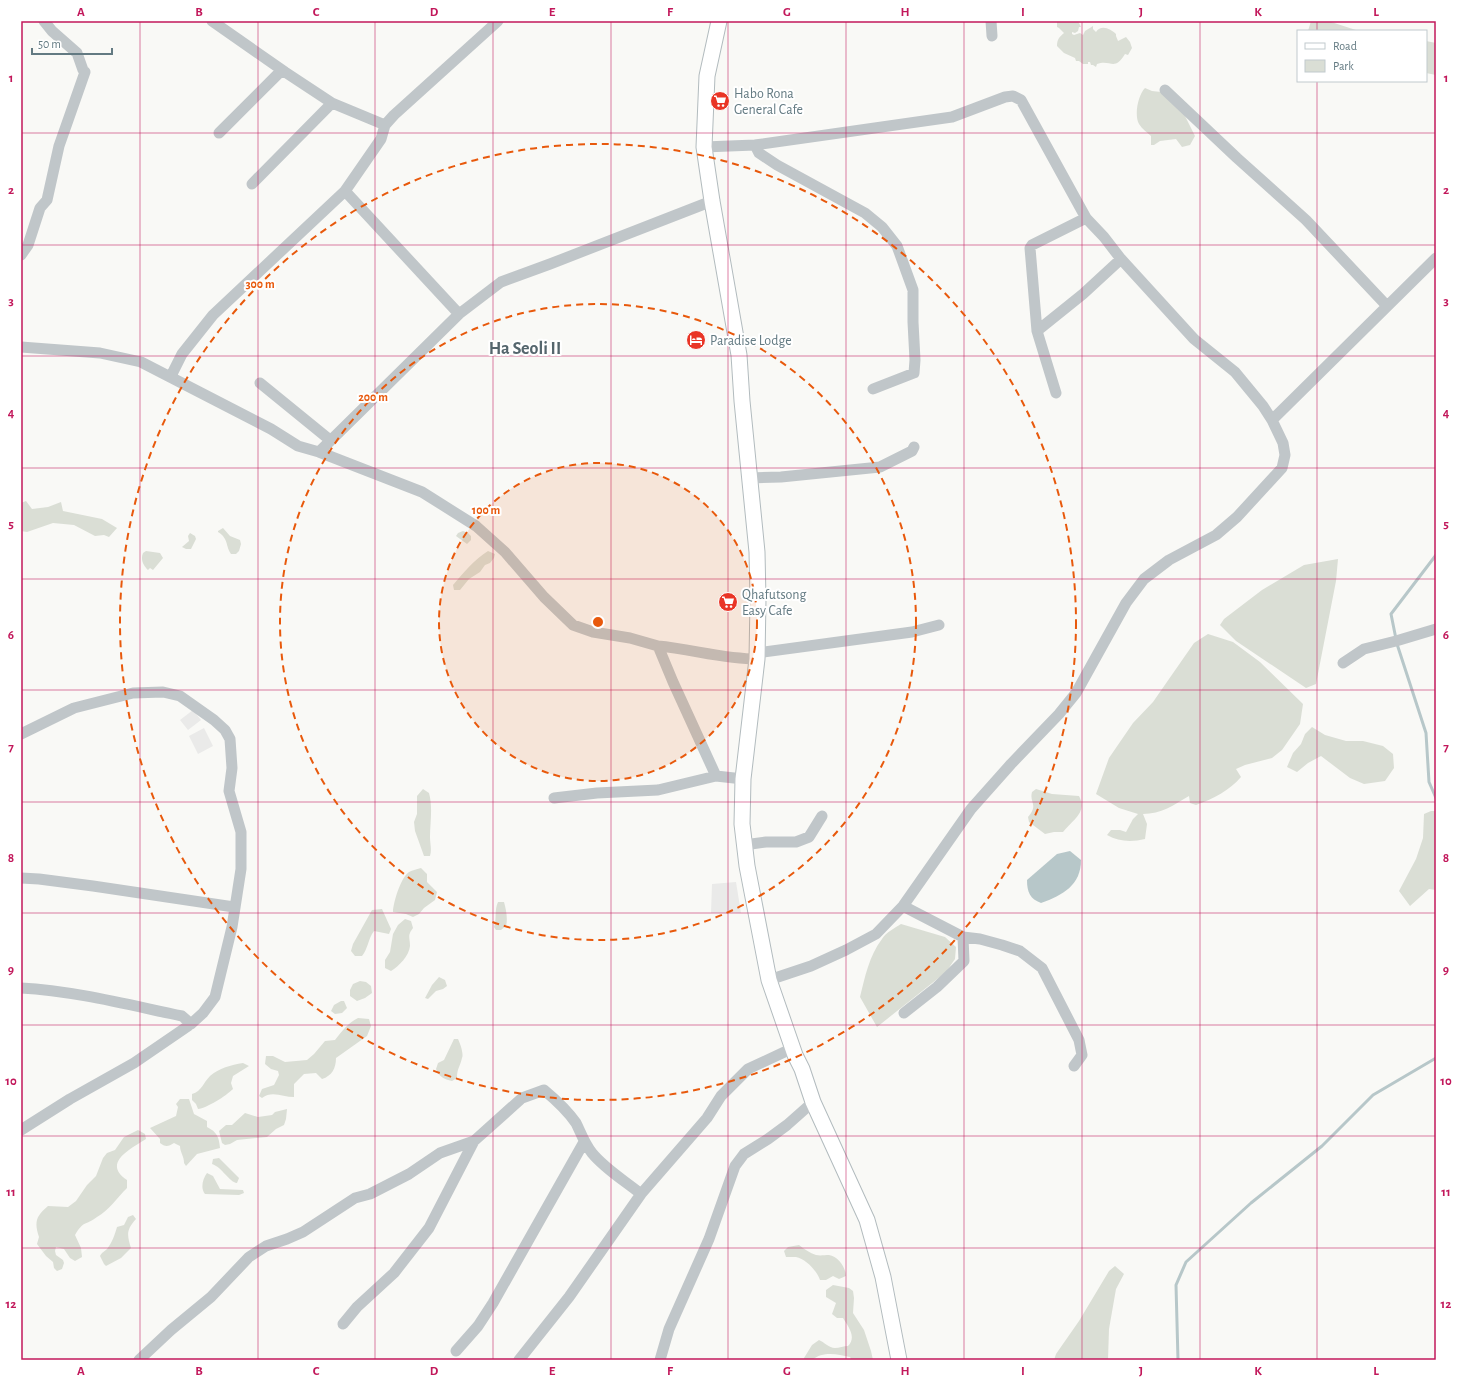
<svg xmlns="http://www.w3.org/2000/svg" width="1457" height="1381" font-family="'Alegreya Sans',sans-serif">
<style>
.built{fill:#eaeae9}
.green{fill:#daded5}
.water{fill:#b7c7c9}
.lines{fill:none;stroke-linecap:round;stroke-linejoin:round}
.stream{stroke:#b7c7c9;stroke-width:3}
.secondary-casing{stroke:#b2bbbe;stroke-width:17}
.street{stroke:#c0c6c9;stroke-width:11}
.secondary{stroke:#fff;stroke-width:15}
.grid{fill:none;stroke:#c2185b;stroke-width:1;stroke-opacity:0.55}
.ring{fill:none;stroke:#e8590c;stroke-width:2;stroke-dasharray:7 5}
.labels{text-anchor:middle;stroke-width:4;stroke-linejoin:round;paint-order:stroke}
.poi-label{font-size:14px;fill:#637a82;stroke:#fff;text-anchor:start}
.district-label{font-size:18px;font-weight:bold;fill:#55666d;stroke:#fff}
.centre{fill:#e8590c;stroke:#fff;stroke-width:2}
.ring-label{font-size:12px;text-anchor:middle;font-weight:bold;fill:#e8590c;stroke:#fff;stroke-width:4;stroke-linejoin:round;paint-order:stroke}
.neatline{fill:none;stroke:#c2185b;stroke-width:1.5}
.grid-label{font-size:13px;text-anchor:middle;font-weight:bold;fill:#c2185b}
</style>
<rect width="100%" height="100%" fill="#f9f9f6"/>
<!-- built -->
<path class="built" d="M 193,710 L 201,720 L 188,730 L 180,720 Z
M 204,728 L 213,746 L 198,754 L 189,736 Z
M 736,882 L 741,913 L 711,913 L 712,884 Z"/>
<!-- green -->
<path class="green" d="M 1057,21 L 1078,21 L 1081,27 L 1079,27 L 1078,31 L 1075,33 L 1072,32 L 1072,34 L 1074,35 L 1080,33 L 1083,35 L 1085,31 L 1093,26 L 1093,29 L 1096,32 C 1101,24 1111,29 1116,34 L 1116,36 L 1118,41 L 1126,37 L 1130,42 L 1132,48 L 1128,55 L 1125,54 C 1114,72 1111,59 1097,64 L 1096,67 L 1093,65 L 1091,65 L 1090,62 L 1088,62 L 1088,64 L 1083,64 L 1079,61 L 1076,61 L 1075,58 L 1064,53 L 1057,46 C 1057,40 1059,37 1064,33 L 1059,28 L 1057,27 Z
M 1311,21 L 1328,21 L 1359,31 L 1308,31 Z
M 1426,41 L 1436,43 L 1436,75 L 1426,73 Z
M 1145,88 L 1152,91 L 1161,92 L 1184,114 L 1195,136 L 1190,145 L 1182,147 L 1176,139 L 1160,141 L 1154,145 L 1151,145 L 1151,136 C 1147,132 1142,129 1139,124 C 1134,115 1138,95 1145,88 Z
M 26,501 L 32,509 L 48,507 L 61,502 L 63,511 L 102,519 L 117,528 L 109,537 L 104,535 L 95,536 L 74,525 L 53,523 L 27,532 L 21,531 L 21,503 Z
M 223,528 L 230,536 L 240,540 L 241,544 L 239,551 L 236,554 L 231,554 C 225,545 229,539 218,532 L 218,531 Z
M 463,531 L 468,533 L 471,536 L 471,540 L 467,544 L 456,536 L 458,533 Z
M 190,533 L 195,536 L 196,539 L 191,549 L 186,549 L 182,547 L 189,541 L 188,536 Z
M 146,551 L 160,553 L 163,558 L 153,570 L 150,568 L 148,570 C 144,566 140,560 143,553 Z
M 488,551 L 495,554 L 494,558 L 490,563 L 485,565 L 480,572 L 469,579 L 460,590 L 454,590 L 453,585 C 464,572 474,560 488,551 Z
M 1338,559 L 1336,581 L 1316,684 L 1306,688 L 1236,641 L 1220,625 L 1224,619 L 1262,590 L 1304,565 Z
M 1208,634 L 1233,642 L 1260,662 L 1303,704 L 1300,724 L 1282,750 L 1272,758 L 1245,765 L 1236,769 L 1241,777 C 1230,790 1213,799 1196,805 L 1190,803 L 1189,796 C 1174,805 1161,814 1143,814 L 1147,824 L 1145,839 C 1132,842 1119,842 1107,835 L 1111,830 L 1120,830 L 1126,832 L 1133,819 L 1138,814 L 1119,808 L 1096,794 L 1109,758 L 1133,723 L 1153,702 L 1194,643 Z
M 1312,727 L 1325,735 L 1346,741 L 1363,741 L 1383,746 L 1393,754 L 1394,768 L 1385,781 L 1364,784 L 1350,778 L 1321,756 L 1308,763 L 1297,772 L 1287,767 L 1293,753 L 1301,744 L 1305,734 Z
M 423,789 L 429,793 C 433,807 430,823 430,837 C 430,844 432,849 430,856 L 424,856 L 415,831 L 414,822 L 417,814 L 417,796 Z
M 1036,789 L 1052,794 L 1079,796 C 1088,813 1072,820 1063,832 L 1054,832 L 1045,834 L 1029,822 L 1028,817 C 1039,804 1029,803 1032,792 Z
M 1431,811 L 1436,811 L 1436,890 L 1429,889 L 1410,906 L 1399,891 L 1416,859 L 1423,838 L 1424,814 Z
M 421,868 L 427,874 L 427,882 L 437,892 L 435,900 L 424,908 L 419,914 L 413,917 L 406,914 L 393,912 C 393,903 401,877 409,872 C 412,870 418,869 421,868 Z
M 498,902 L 504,902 C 506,909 508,919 506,926 L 501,930 L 496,930 L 494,927 C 497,919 494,911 498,902 Z
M 382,909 L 391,929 L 389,934 L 374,931 C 368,939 368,949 362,956 L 355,956 L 351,951 L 353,944 L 372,910 Z
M 405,919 L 411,921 L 413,928 C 407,936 410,937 410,946 C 409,956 399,966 391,971 L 385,968 L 385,960 L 390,952 L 393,934 L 398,925 Z
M 901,924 L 945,937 L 956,947 L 955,959 L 946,972 L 877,1027 L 860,997 C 865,977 869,956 882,939 C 886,932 895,928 901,924 Z
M 439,977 L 445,980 L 447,986 L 443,989 L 436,991 L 428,999 L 425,998 L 432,985 Z
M 360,981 L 366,982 L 371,986 L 372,993 L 365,998 L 357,1001 L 350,996 L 350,990 L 353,984 Z
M 341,1001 L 344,1001 L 347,1008 L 342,1013 L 335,1014 L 331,1011 L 334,1005 Z
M 358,1018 L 369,1019 L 371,1026 L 367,1036 L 336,1058 C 336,1068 332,1076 322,1079 L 316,1073 L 304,1074 L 294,1084 L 294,1097 C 283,1097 272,1090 262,1098 L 259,1096 L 262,1089 L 274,1085 L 279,1075 L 278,1071 L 271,1069 L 265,1064 L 266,1056 L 273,1056 L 285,1062 L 307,1060 L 314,1054 L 325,1041 L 335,1040 C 342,1031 348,1023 358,1018 Z
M 454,1039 L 458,1039 C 460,1043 464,1054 462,1058 C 460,1067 457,1068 457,1078 L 452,1081 C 444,1079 439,1077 436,1069 L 438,1063 L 444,1060 Z
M 243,1063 L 249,1066 L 233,1076 L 231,1083 L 233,1089 C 226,1096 207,1108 198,1109 L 196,1104 L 192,1100 L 192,1094 C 202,1091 203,1083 210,1076 C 219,1068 231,1065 243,1063 Z
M 180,1099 L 189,1099 L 194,1114 L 207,1121 L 207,1127 C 217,1132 219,1137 220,1148 L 197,1154 L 186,1166 L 184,1163 C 184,1156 180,1152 180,1146 L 174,1143 C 168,1147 165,1147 160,1143 L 160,1139 L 150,1128 L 176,1116 L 178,1107 L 176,1104 Z
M 287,1109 L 286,1119 L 284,1125 L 276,1129 L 267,1137 L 237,1140 L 230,1144 L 225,1145 L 222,1143 L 219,1131 L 226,1125 L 232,1125 L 245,1113 L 258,1117 L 272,1115 L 275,1112 Z
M 138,1130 L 145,1134 L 146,1139 C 132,1148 101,1163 127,1180 L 127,1188 C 117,1198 109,1210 97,1217 C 85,1226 84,1220 75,1235 L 81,1248 L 82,1257 L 75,1261 L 70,1258 L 64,1249 L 56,1247 L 55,1251 L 56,1255 L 63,1260 L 64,1263 L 62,1269 L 57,1271 L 54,1268 L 53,1262 L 46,1256 L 37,1244 L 39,1237 C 34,1222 36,1216 48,1206 L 68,1207 L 76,1201 L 87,1185 L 96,1176 L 103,1158 L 107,1153 L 115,1150 L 124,1137 Z
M 219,1158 L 239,1178 L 237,1183 C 229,1182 222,1167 212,1164 L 213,1159 Z
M 207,1173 L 213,1176 L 220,1189 L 243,1190 L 244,1193 L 239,1195 L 205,1194 C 200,1188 203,1178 207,1173 Z
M 133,1215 L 136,1219 C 126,1230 127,1235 131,1248 L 121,1258 L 106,1266 L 104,1264 L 100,1256 C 102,1252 104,1252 107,1249 C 112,1243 115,1234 117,1227 L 124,1225 L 128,1217 Z
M 799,1245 C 804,1249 810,1253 816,1255 C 820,1256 825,1255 829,1255 C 838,1256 846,1268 846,1276 L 839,1279 L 833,1276 L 826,1280 L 820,1280 C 817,1271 806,1259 796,1257 C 793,1257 789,1257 786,1257 L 784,1251 L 788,1247 Z
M 1115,1266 L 1124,1274 L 1116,1289 L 1109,1329 L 1108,1360 L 1054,1360 L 1056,1354 L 1079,1321 L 1109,1271 Z
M 833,1285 L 849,1288 L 853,1291 L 854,1298 L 853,1313 L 864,1330 L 871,1351 L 873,1360 L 852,1360 L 850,1357 C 837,1354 823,1351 812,1360 L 804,1360 L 804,1358 L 812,1345 L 819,1340 C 824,1342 829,1348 835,1348 C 839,1348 844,1346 848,1346 C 857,1337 848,1326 843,1318 L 837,1318 L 832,1314 L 836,1303 L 826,1297 L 826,1290 Z"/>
<!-- water -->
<path class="water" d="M 1070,851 L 1081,860 C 1081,885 1063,895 1041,903 C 1030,899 1027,892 1027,880 L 1057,854 Z"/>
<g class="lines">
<!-- stream -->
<path class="stream" d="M 1396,639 L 1391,614 L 1436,555
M 1397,644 L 1426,733 L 1429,782 L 1436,798
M 1178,1360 L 1176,1285 L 1186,1262 L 1251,1203 L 1322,1146 L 1373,1095 L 1436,1058"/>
<defs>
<path id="secondary" d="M 719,21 L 707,76 L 704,147 L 712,201 L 739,355 L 742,401 L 757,552 L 758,599 L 757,659 L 743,779 L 742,824 L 747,866 L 769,980 L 795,1055 L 802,1069 L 813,1102 L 867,1220 L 883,1277 L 899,1360"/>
</defs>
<!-- secondary casing -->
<use href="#secondary" class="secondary-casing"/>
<!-- street -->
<path class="street" d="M 44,21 L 52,31 L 77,53 L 83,70
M 212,21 L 285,72 L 332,103 L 385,125
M 991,21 L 992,36
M 1165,90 L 1237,158 L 1306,220 L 1387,306
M 219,133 L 282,70
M 755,145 L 759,153 L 777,165 L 865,213 L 882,227 L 897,246 L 913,290 L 913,322 L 915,360 L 914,373 L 873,389
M 704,147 L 755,145 L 952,117 L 1005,97 L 1013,96 L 1021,100 L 1086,218 L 1104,237 L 1121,259 L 1194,339 L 1235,372 L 1263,406 L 1272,420 L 1283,443 L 1285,455 L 1282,468 L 1237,517 L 1216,535 L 1169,560 L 1144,579 L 1126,603 L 1076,693 L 1059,714 L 1011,764 L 971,809 L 903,906 L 876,934 L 846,950 L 811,966 L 769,980
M 252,184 L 332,103
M 345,191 L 459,314
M 21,255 L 28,245 L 40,208 L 47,200 L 59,146 L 85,72
M 1037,331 L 1030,248 L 1032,245 L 1086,218
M 21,347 L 100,353 L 141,362 L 271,429 L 298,446 L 319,452 L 422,492 L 476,526 L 505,552 L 544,597 L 573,625 L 593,632 L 630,638 L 658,646 L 673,682 L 716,776 L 743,779
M 171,376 L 182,354 L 213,315 L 345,191 L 381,139 L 385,125 L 394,115 L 498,21
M 260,383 L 330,440
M 1056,393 L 1037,331 L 1083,294 L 1121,259
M 1272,420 L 1436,258
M 319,452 L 459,314 L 501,282 L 550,264 L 712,201
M 749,478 L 781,477 L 880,467 L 912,451 L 914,447
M 658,646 C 691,649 724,659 757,659
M 757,653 L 912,632 L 939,625
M 1343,663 L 1364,649 L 1396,641 L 1436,629
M 21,734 L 74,708 L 133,693 L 163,692 L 180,696 L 214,720 L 225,730 L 230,739 L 232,768 L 229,791 L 241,832 L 241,869 L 232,927 L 215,997 L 203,1013 L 191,1024 L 134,1063 L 70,1099 L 21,1130
M 554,798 L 597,793 L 658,790 L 716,776
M 744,845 L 766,842 L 796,842 L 809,837 L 822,816
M 21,878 L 39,879 L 93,886 L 234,907
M 903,906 L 963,937 L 980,939 L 1002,945 L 1020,951 L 1042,968 L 1079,1040 L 1082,1055 L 1074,1066
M 21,988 C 75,991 129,1005 182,1016 L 191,1024
M 904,1013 L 937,987 L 964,961 L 963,937
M 343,1324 L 357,1307 L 394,1273 L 429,1228 L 474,1141
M 456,1351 L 478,1326 L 493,1303 L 584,1142
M 139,1360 L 171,1330 L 211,1297 L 249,1257 L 266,1246 L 287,1239 L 303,1232 L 355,1198 L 370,1194 L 409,1174 L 440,1153 L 474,1141 L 522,1098 L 544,1090 C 556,1100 567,1110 576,1123 C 581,1133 584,1143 592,1153 C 605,1169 625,1181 641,1194
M 519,1360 L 569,1297 L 641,1194 L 707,1118 L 721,1096 L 748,1069 L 793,1048
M 660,1360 L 669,1329 L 709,1239 L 735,1166 L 744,1154 L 768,1139 L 787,1125 L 813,1102"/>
<!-- secondary -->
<use href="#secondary" class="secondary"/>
</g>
<!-- grid -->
<path class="grid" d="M 140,21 L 140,1360M 258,21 L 258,1360M 375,21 L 375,1360M 493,21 L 493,1360M 611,21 L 611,1360M 728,21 L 728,1360M 846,21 L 846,1360M 964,21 L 964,1360M 1082,21 L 1082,1360M 1200,21 L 1200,1360M 1317,21 L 1317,31M 1317,81 L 1317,1360M 21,133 L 1436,133M 21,245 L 1436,245M 21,356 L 1436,356M 21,468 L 1436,468M 21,579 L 1436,579M 21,690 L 1436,690M 21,802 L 1436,802M 21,913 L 1436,913M 21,1025 L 1436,1025M 21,1136 L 1436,1136M 21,1248 L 1436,1248"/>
<!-- distance rings -->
<circle cx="598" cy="622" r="159" fill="#e8590c" fill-opacity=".12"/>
<g class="ring">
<circle cx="598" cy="622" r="159"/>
<circle cx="598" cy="622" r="318"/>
<circle cx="598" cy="622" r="478"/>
</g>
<!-- icons -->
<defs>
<symbol id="supermarket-disc" viewBox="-11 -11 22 22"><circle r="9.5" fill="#e93526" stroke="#fff"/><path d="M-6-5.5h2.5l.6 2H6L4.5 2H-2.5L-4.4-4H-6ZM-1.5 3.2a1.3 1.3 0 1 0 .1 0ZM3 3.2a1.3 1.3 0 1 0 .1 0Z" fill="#fff"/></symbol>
<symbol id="hotel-disc" viewBox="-11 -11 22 22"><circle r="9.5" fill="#e93526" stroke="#fff"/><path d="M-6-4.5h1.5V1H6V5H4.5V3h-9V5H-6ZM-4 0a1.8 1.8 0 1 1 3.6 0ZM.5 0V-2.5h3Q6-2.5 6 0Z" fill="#fff"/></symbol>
</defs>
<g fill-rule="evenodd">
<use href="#supermarket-disc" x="709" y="90" width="22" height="22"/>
<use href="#hotel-disc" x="685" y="329" width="22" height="22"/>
<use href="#supermarket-disc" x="717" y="591" width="22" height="22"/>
</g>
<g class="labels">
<!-- poi labels -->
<g class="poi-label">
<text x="734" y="98">Habo Rona<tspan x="734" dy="16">General Cafe</tspan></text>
<text x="710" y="345">Paradise Lodge</text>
<text x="742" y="599">Qhafutsong<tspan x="742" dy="16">Easy Cafe</tspan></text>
</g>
<!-- district labels -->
<g class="district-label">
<text x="525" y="354">Ha Seoli II</text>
</g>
</g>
<circle cx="598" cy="622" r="6" class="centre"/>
<g class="ring-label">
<text x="260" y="288">300 m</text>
<text x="373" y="401">200 m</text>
<text x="486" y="514">100 m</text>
</g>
<!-- border -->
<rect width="1457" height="1381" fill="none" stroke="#ffffff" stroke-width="44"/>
<!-- legend -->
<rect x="1297" y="30" width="130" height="52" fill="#ffffff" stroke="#c1cacd"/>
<rect x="1305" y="43" width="20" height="6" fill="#ffffff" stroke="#c1cacd"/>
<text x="1333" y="50" font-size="12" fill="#637a82">Road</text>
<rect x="1305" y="60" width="20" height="12" fill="#daded5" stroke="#c1cacd"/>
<text x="1333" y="70" font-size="12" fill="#637a82">Park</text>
<!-- scale -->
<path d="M32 48v6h80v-6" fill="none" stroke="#637a82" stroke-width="2"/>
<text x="38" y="48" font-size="12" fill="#637a82" stroke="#ffffff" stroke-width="3" paint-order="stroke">50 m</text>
<rect x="22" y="22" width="1413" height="1337" class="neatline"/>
<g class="grid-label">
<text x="81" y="16">A</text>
<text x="199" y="16">B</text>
<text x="316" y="16">C</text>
<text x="434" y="16">D</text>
<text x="552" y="16">E</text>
<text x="670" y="16">F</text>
<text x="787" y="16">G</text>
<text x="905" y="16">H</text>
<text x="1023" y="16">I</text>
<text x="1141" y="16">J</text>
<text x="1258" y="16">K</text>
<text x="1376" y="16">L</text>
<text x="11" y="82">1</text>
<text x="1446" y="82">1</text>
<text x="11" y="194">2</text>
<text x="1446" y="194">2</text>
<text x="11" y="305">3</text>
<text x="1446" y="305">3</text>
<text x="11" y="417">4</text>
<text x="1446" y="417">4</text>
<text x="11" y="528">5</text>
<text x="1446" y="528">5</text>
<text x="11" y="639">6</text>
<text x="1446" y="639">6</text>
<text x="11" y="751">7</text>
<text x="1446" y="751">7</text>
<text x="11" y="862">8</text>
<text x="1446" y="862">8</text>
<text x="11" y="974">9</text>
<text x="1446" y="974">9</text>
<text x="11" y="1085">10</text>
<text x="1446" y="1085">10</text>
<text x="11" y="1196">11</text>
<text x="1446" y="1196">11</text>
<text x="11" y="1308">12</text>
<text x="1446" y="1308">12</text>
<text x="81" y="1375">A</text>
<text x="199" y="1375">B</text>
<text x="316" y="1375">C</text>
<text x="434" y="1375">D</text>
<text x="552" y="1375">E</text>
<text x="670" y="1375">F</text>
<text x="787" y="1375">G</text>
<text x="905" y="1375">H</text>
<text x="1023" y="1375">I</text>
<text x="1141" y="1375">J</text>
<text x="1258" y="1375">K</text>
<text x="1376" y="1375">L</text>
</g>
</svg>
